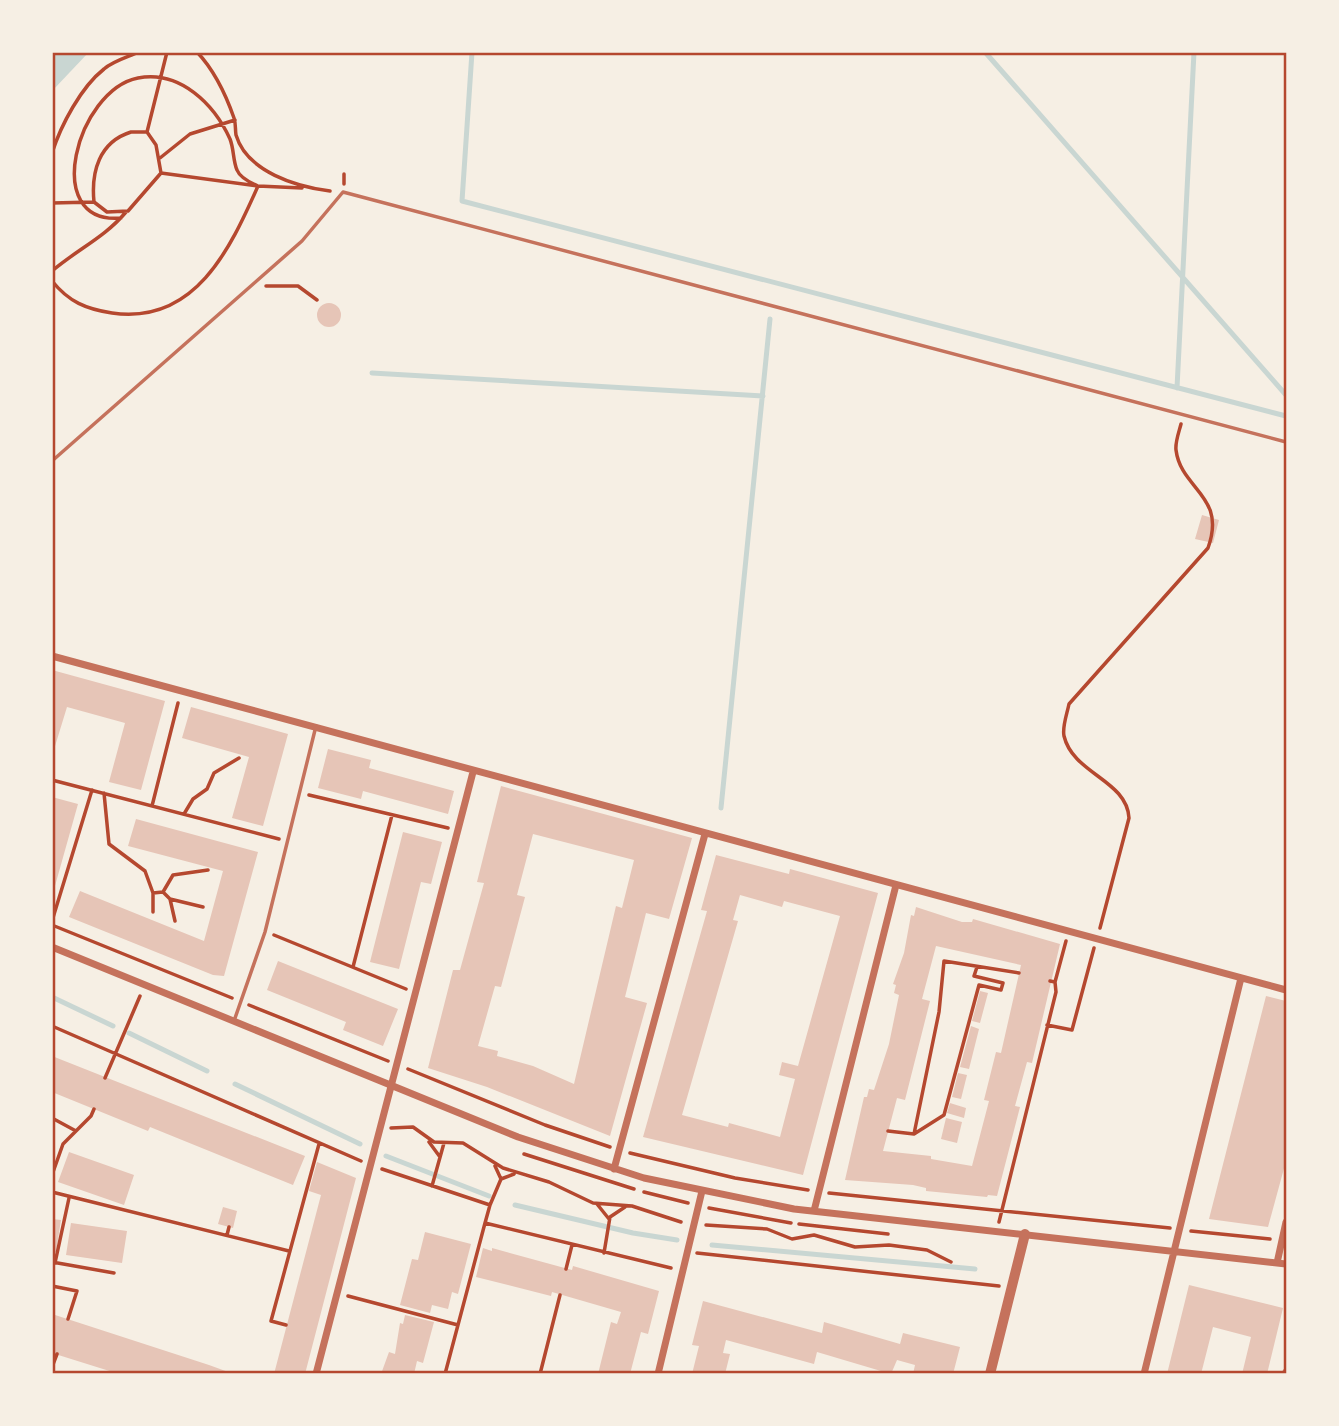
<svg xmlns="http://www.w3.org/2000/svg" width="1339" height="1426" font-family="'Varela Round',sans-serif">
<style>
.water{fill:#c9d6d2}
.lines{fill:none;stroke-linecap:round;stroke-linejoin:round}
.stream{stroke:#c9d6d2;stroke-width:5}
.building{fill:#e6c5b7;fill-rule:evenodd}
.path{stroke:#b5482f;stroke-width:3.5}
.service{stroke:#c5725c;stroke-width:3.5}
.minor{stroke:#c5725c;stroke-width:7}
.tertiary{stroke:#c5725c;stroke-width:10}
.neatline{fill:none;stroke:#b5482f;stroke-width:2.5}
</style>
<rect width="100%" height="100%" fill="#f6efe4"/>
<!-- water -->
<path class="water" d="M 53,52 L 88,53 L 53,90 L 52,53 Z"/>
<g class="lines">
<!-- stream -->
<path class="stream" d="M 472,52 L 462,201 L 1286,416
M 985,52 L 1286,395
M 372,373 L 763,396
M 1177,388 L 1194,52
M 721,808 L 770,319
M 52,997 L 113,1026
M 129,1033 L 207,1071
M 235,1084 L 360,1144
M 386,1156 L 489,1196
M 515,1205 L 633,1233 L 677,1240
M 712,1245 L 975,1269"/>
</g>
<!-- building -->
<path class="building" d="M317 315a12 12 0 1 1 24 0a12 12 0 1 1-24 0Z
M 1202,515 L 1219,520 L 1213,543 L 1195,539 Z
M 52,670 L 165,701 L 141,790 L 109,782 L 125,723 L 67,707 L 52,756 Z
M 191,707 L 288,734 L 263,826 L 232,818 L 249,757 L 182,738 Z
M 328,749 L 371,760 L 369,768 L 454,791 L 448,814 L 363,791 L 361,799 L 318,788 Z
M 501,786 L 692,838 L 669,919 L 646,913 L 625,997 L 647,1003 L 610,1136 L 487,1087 L 428,1068 L 453,970 L 460,970 L 484,883 L 477,882 ZM 533,834 L 634,860 L 622,908 L 616,906 L 574,1084 L 533,1066 L 497,1056 L 498,1051 L 478,1046 L 495,986 L 501,987 L 525,897 L 517,895 Z
M 52,797 L 78,804 L 53,893 L 52,893 Z
M 136,819 L 258,852 L 224,976 L 213,975 L 69,917 L 80,891 L 204,941 L 223,871 L 128,846 Z
M 403,832 L 442,842 L 431,884 L 421,882 L 399,969 L 370,962 Z
M 716,855 L 789,874 L 790,869 L 878,893 L 803,1175 L 643,1137 L 707,911 L 701,910 ZM 740,895 L 782,907 L 784,901 L 840,916 L 798,1066 L 782,1062 L 779,1075 L 795,1079 L 780,1137 L 729,1123 L 728,1127 L 682,1115 L 738,921 L 733,920 Z
M 916,907 L 962,922 L 972,922 L 973,919 L 1060,944 L 1032,1063 L 1027,1062 L 1015,1106 L 1020,1107 L 997,1196 L 988,1195 L 987,1197 L 926,1191 L 926,1188 L 913,1185 L 845,1180 L 864,1097 L 867,1097 L 869,1089 L 874,1090 L 889,1044 L 899,995 L 894,993 L 896,985 L 893,984 L 904,953 L 911,915 L 914,916 ZM 936,946 L 1021,965 L 1001,1053 L 996,1052 L 984,1100 L 989,1101 L 972,1166 L 931,1159 L 931,1156 L 883,1151 L 897,1098 L 905,1100 L 930,1001 L 922,999 Z
M 278,961 L 398,1009 L 383,1046 L 343,1030 L 346,1022 L 267,990 Z
M 980,991 L 988,993 L 980,1023 L 972,1021 Z
M 1266,996 L 1286,1001 L 1286,1161 L 1268,1227 L 1209,1219 Z
M 971,1026 L 979,1029 L 969,1069 L 960,1067 Z
M 52,1056 L 305,1156 L 293,1185 L 150,1127 L 148,1131 L 52,1092 Z
M 958,1073 L 967,1075 L 961,1099 L 952,1097 Z
M 950,1103 L 966,1108 L 964,1118 L 947,1113 Z
M 946,1118 L 962,1122 L 957,1143 L 941,1139 Z
M 69,1152 L 134,1175 L 124,1205 L 58,1182 Z
M 317,1162 L 356,1178 L 305,1374 L 274,1374 L 321,1195 L 309,1191 Z
M 223,1207 L 237,1211 L 233,1228 L 218,1224 Z
M 52,1219 L 61,1220 L 56,1252 L 52,1251 Z
M 71,1223 L 127,1231 L 122,1263 L 66,1255 Z
M 425,1232 L 471,1244 L 458,1294 L 452,1292 L 448,1309 L 432,1305 L 430,1313 L 400,1305 L 412,1259 L 418,1260 Z
M 483,1248 L 492,1251 L 492,1248 L 572,1270 L 573,1266 L 659,1291 L 648,1334 L 641,1332 L 630,1374 L 598,1374 L 611,1322 L 617,1324 L 621,1312 L 552,1292 L 551,1296 L 476,1277 Z
M 1189,1285 L 1283,1308 L 1267,1374 L 1242,1374 L 1251,1337 L 1213,1327 L 1201,1374 L 1167,1374 Z
M 703,1301 L 822,1333 L 824,1322 L 900,1344 L 903,1333 L 960,1347 L 953,1374 L 913,1374 L 915,1365 L 897,1360 L 891,1374 L 817,1352 L 814,1364 L 726,1340 L 723,1353 L 730,1354 L 725,1374 L 692,1374 L 699,1346 L 692,1345 Z
M 52,1314 L 209,1365 L 231,1373 L 119,1374 L 52,1353 Z
M 405,1315 L 434,1322 L 423,1363 L 417,1361 L 414,1374 L 381,1374 L 389,1352 L 395,1354 L 400,1323 L 403,1324 Z"/>
<g class="lines">
<!-- path -->
<path class="path" d="M 197,52 C 214,70 226,95 234,118 C 236,124 235,129 236,135 C 247,172 297,187 330,191
M 131,132 L 147,132 L 156,145 L 161,173 L 128,211 L 107,212 L 94,202 C 91,172 99,142 131,132 Z
M 147,132 L 167,52
M 52,153 C 61,125 81,87 104,69 C 113,61 128,57 139,52
M 160,158 L 190,134 L 235,120
M 161,173 L 258,186 L 302,188
M 344,184 L 344,174
M 52,203 L 94,202
M 52,271 C 78,249 105,237 126,212
M 52,281 C 69,302 86,309 112,313 C 195,325 230,249 258,186 C 251,183 240,178 237,170 C 233,161 234,149 230,139 C 214,104 180,70 138,78 C 77,90 40,225 121,218
M 266,286 L 298,286 L 317,300
M 52,780 L 279,839
M 104,793 L 109,844 L 145,871 L 153,893 L 163,892 L 170,899 L 175,921
M 309,795 L 448,828
M 152,806 L 178,703
M 184,814 L 193,799 L 207,789 L 214,773 L 239,758
M 163,892 L 173,875 L 208,870
M 153,893 L 153,912
M 170,899 L 203,907
M 52,921 L 92,790
M 52,925 L 232,998
M 1100,928 L 1129,818 C 1127,780 1073,774 1064,736 C 1062,727 1067,714 1069,704 L 1208,548 C 1227,495 1181,490 1176,450 C 1175,442 1179,432 1181,424
M 274,935 L 406,989
M 353,967 L 392,815
M 1050,981 L 1055,982 L 1066,941
M 249,1005 L 388,1061
M 1047,1025 L 1072,1030 L 1094,948
M 52,1026 L 361,1161
M 408,1069 L 545,1125 L 610,1147
M 105,1078 L 140,996
M 52,1118 L 76,1131
M 391,1128 L 413,1127 L 434,1142 L 463,1143 L 503,1168 L 549,1182 L 593,1203 L 632,1206 L 681,1222
M 888,1131 L 914,1134 L 939,1012 L 944,961 L 1019,973
M 914,1134 L 944,1115 L 979,985 L 1001,990 L 1003,983 L 974,976 L 977,967
M 429,1142 L 440,1157
M 630,1153 L 735,1178 L 808,1190
M 524,1154 L 634,1189
M 495,1166 L 501,1179
M 382,1169 L 490,1205 L 485,1223 L 671,1268
M 52,1175 L 63,1144 L 91,1116 L 94,1109
M 432,1186 L 444,1143
M 52,1192 L 289,1251
M 644,1192 L 688,1203
M 829,1193 L 1170,1228
M 597,1204 L 609,1219
M 490,1205 L 501,1179 L 514,1174
M 709,1208 L 791,1223
M 999,1222 L 1056,992 L 1055,982
M 799,1224 L 888,1234
M 706,1225 L 767,1229 L 792,1239 L 814,1235 L 855,1247 L 889,1245 L 927,1250 L 951,1262
M 1191,1231 L 1270,1239
M 227,1235 L 229,1227
M 604,1253 L 610,1217 L 625,1207
M 697,1253 L 999,1286
M 52,1262 L 114,1273
M 55,1263 L 69,1198
M 566,1269 L 572,1245
M 52,1286 L 77,1291 L 68,1319
M 348,1296 L 458,1325
M 286,1325 L 271,1321 L 319,1144
M 52,1367 L 57,1354
M 445,1374 L 485,1223
M 540,1374 L 560,1295"/>
<!-- service -->
<path class="service" d="M 52,461 L 302,241 L 343,192 L 1286,442
M 234,1021 L 265,932 L 316,726"/>
<!-- minor -->
<path class="minor" d="M 52,656 L 1286,990
M 52,947 L 518,1137 L 644,1178 L 794,1209 L 1286,1264
M 614,1169 L 705,834
M 814,1211 L 896,885
M 1277,1263 L 1286,1222
M 316,1374 L 473,772
M 658,1374 L 702,1191
M 1144,1374 L 1241,978
M 1286,1374 L 1286,1372"/>
<!-- tertiary -->
<path class="tertiary" d="M 990,1374 L 1025,1234"/>
</g>
<!-- border -->
<rect width="1339" height="1426" fill="none" stroke="#f6efe4" stroke-width="108"/>
<rect x="54" y="54" width="1231" height="1318" class="neatline"/>
</svg>
